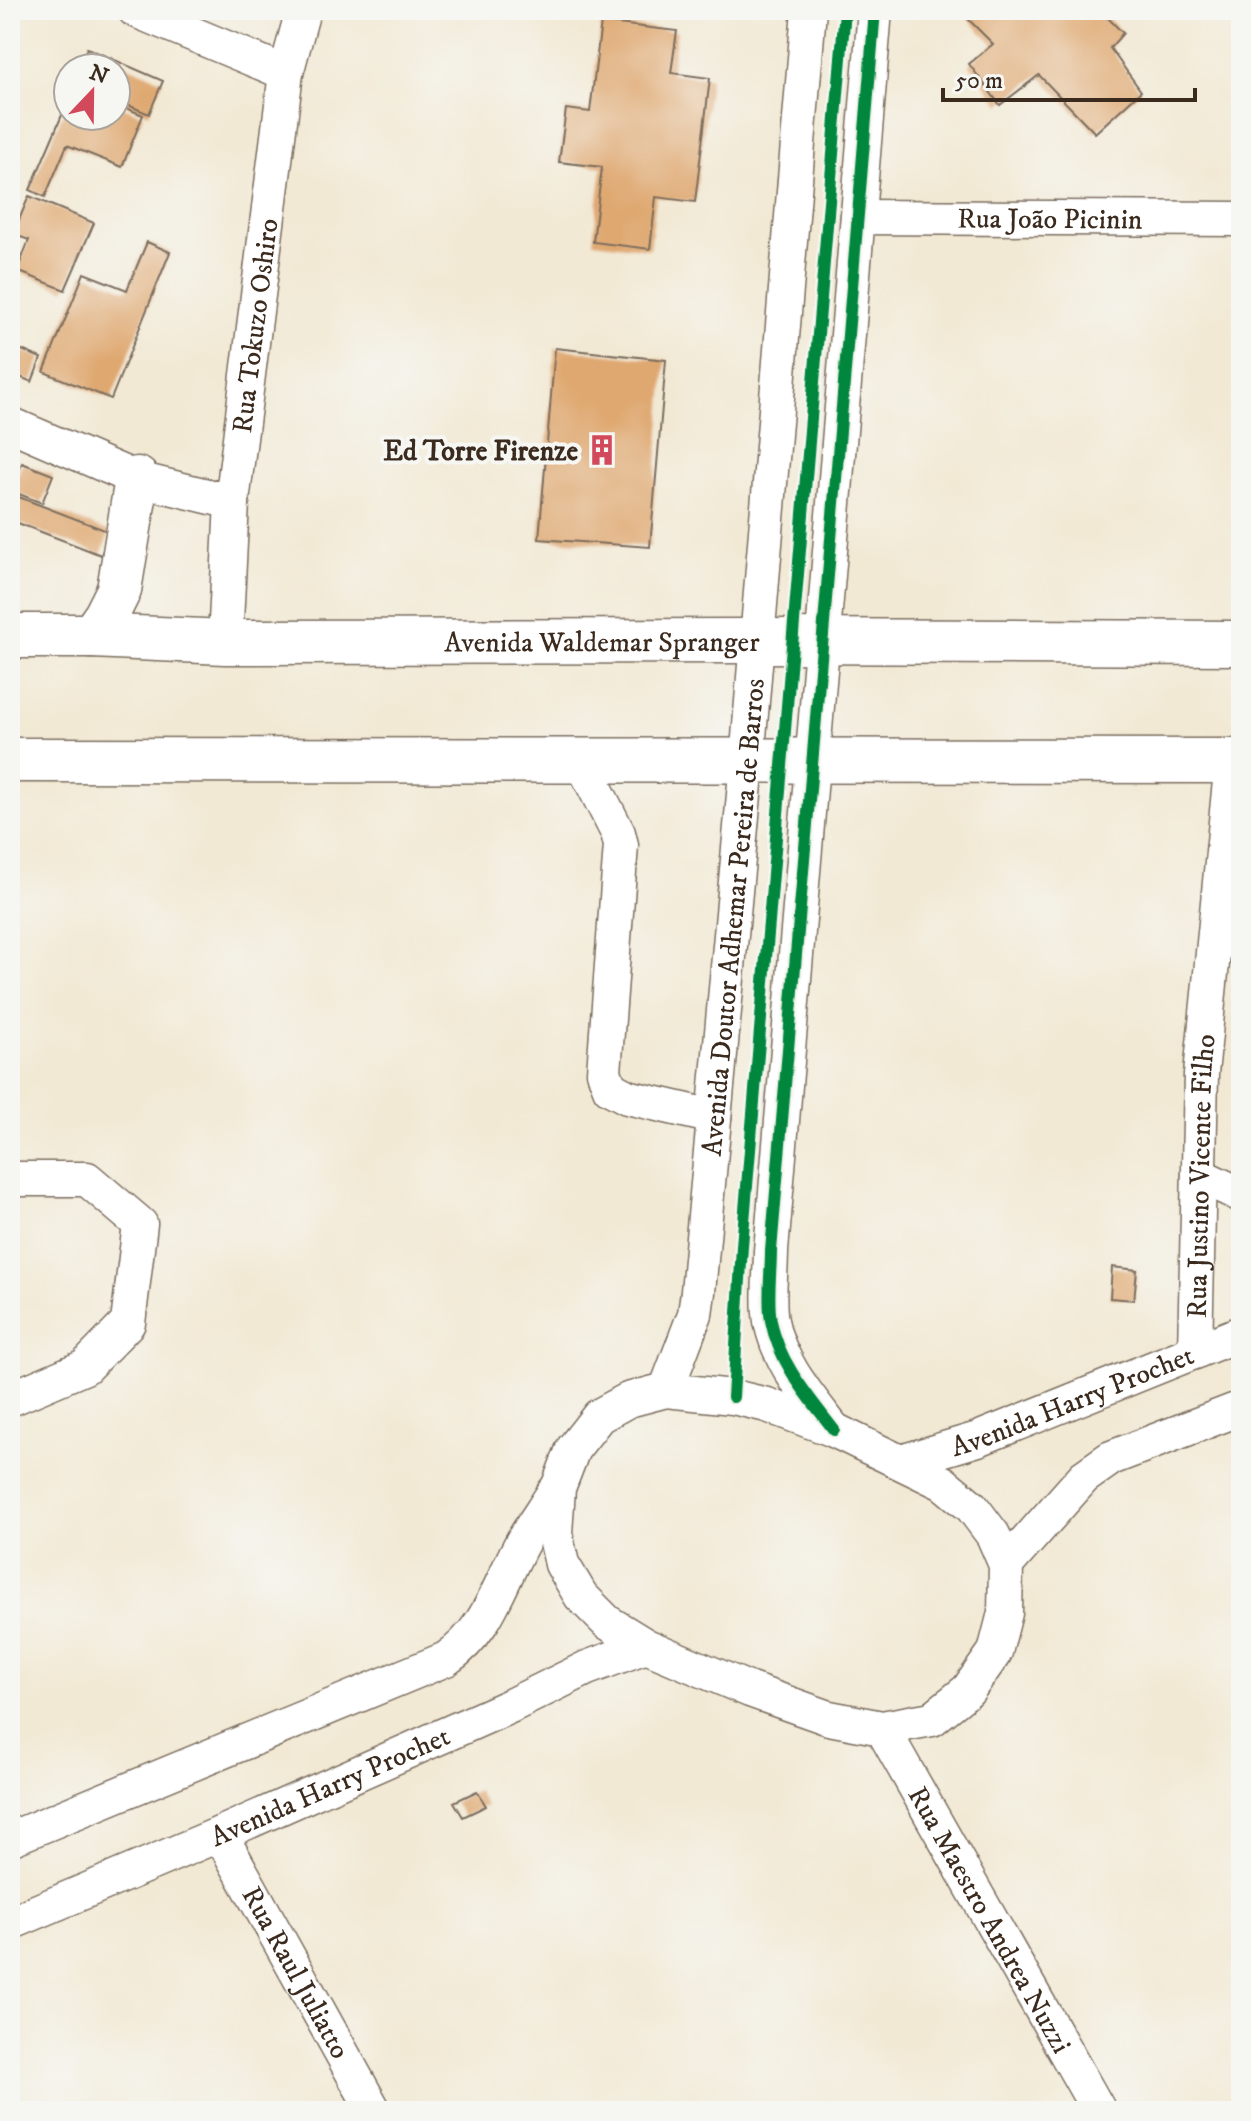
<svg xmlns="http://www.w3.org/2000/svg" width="1251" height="2121" font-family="'IM FELL DW Pica',serif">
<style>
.building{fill:#dfa871}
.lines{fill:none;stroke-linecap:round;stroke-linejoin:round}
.minor-casing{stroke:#7b6d5e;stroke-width:37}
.major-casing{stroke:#7b6d5e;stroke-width:47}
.minor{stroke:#fff;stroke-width:34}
.major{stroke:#fff;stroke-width:44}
.cycleway-casing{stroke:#f6f6f2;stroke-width:17}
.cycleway{stroke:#00873e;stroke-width:12}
.labels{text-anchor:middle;stroke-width:8;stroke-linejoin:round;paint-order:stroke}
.street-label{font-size:28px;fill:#3b2a1e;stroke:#f6f6f2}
.poi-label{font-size:28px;font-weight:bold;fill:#3b2a1e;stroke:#f6f6f2;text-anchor:end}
</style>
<rect width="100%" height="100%" fill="#f6f6f2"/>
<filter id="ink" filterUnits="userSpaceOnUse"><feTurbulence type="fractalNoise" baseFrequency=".0125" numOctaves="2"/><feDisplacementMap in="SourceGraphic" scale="16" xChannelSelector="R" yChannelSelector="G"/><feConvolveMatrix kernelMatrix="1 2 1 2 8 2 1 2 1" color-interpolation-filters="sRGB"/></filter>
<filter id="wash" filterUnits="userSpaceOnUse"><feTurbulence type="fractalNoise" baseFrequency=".006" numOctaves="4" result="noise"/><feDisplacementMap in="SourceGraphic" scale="32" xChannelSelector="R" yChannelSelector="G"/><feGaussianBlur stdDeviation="1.8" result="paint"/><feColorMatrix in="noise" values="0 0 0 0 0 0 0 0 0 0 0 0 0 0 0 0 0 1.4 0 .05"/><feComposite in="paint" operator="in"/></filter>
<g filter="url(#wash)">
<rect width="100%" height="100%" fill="#f2e9d4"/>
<g id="blocks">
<!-- building -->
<path class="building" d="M 959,10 L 1100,10 L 1123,33 L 1110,48 L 1141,91 L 1095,133 L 1039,75 L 1000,105 L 969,64 L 993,44 Z
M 601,22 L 677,31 L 671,73 L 710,78 L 695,202 L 656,197 L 650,249 L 593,242 L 602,167 L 559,162 L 566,109 L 590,112 Z
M 87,48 L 163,81 L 149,114 L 116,100 L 116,68 L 78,68 Z
M 68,101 L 68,116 L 116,116 L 116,104 L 143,115 L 122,167 L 67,145 L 45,197 L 30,190 Z
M 29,196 L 94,223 L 65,290 L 17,271 L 29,240 L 13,234 Z
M 147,242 L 170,252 L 111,399 L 44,372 L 84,273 L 127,290 Z
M 10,345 L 41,358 L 32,382 L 10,373 Z
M 555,348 L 666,360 L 650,547 L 539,539 Z
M 22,463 L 53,475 L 42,503 L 11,491 Z
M 11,494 L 110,532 L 101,555 L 10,520 Z
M 1112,1267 L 1137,1270 L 1134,1300 L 1110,1298 Z
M 477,1791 L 486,1806 L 463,1817 L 454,1802 Z"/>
</g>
</g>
<g filter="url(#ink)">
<use href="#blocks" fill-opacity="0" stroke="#7b6d5e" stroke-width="2"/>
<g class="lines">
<defs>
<g id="minor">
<path d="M 135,10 L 286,73"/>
<path id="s1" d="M 858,217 L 1241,219"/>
<path d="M 10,424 L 137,479 L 232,502"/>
<path id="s2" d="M 225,642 L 232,502 L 286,73 L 303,10"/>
<path d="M 582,762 L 618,833 L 621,845 L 604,1072 L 610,1088 L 627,1097 L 714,1117"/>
<path d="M 1199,1175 L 1241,1195"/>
<path d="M 10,1179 L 87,1179 L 140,1224 L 128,1323 L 85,1367 L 10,1399"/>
<path id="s3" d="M 1195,1352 L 1201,1074 L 1232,761"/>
<path id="s4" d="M 666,1390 L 695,1314 L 698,1292 L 747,762 L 809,10"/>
<path d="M 666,1390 L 733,1397 L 767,1405 L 834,1430 L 943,1483 L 972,1507 L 993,1535 L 1006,1565 L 1005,1613 L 995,1652 L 968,1690 L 932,1719 L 882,1728 L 829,1718 L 750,1690 L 646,1646 L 607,1622 L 581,1596 L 562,1564 L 555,1533 L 558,1488 L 573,1449 L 599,1416 L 628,1400 Z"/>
<path d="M 834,1430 C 808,1396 779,1363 771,1321 C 767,1299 771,1273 771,1251 C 806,837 841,424 875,10"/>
<path id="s5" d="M 901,1462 L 978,1439 L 1241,1333"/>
<path d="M 1006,1565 L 1084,1477 L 1111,1458 L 1241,1408"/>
<path id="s6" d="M 882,1728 L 1099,2111"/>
<path id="s7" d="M 220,1834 L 374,2111"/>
<path d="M 10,1839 L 446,1659 C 490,1629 499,1583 524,1539 C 534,1523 545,1507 555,1491"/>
<path id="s8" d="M 10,1923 L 220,1834 L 510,1706 L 587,1668 L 646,1646"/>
</g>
<g id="major">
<path id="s9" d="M 10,636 L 92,636 L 225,642 L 757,641 L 1241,643"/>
<path d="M 92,636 L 106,616 L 119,590 L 137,479"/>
<path d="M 10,760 L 1241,761"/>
</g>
</defs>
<!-- minor casing -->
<use href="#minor" class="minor-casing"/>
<!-- major casing -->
<use href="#major" class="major-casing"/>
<!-- minor -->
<use href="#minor" class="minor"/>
<!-- major -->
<use href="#major" class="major"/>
<defs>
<path id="cycleway" d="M 733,1397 L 742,1246 L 845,10
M 834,1430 C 808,1396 779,1363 771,1321 C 767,1299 771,1273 771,1251 C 806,837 841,424 875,10"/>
</defs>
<!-- cycleway casing -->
<use href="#cycleway" class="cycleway-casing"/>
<!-- cycleway -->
<use href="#cycleway" class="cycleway"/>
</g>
</g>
<!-- icons -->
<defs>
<symbol id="building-bare" viewBox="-9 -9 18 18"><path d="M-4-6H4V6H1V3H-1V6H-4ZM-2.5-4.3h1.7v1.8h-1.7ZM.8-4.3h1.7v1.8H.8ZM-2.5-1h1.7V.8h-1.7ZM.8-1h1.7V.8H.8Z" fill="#d1495b" stroke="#f6f6f2" stroke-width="2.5" paint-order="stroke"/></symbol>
</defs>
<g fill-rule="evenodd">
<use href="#building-bare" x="580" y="428" width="44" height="44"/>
</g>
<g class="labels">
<!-- street labels -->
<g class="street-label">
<text dy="10" stroke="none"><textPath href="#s1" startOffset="192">Rua João Picinin</textPath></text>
<text dy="10" stroke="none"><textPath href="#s2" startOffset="318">Rua Tokuzo Oshiro</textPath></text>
<text dy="10" stroke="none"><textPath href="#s9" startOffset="592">Avenida Waldemar Spranger</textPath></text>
<text dy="10" stroke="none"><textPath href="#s4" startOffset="480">Avenida Doutor Adhemar Pereira de Barros</textPath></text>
<text dy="10" stroke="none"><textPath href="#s3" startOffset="176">Rua Justino Vicente Filho</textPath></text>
<text dy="10" stroke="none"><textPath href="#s5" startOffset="182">Avenida Harry Prochet</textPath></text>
<text dy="10" stroke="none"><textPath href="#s8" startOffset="348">Avenida Harry Prochet</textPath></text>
<text dy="10" stroke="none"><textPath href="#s6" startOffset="220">Rua Maestro Andrea Nuzzi</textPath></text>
<text dy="10" stroke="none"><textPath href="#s7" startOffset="158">Rua Raul Juliatto</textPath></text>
</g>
<!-- poi labels -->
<g class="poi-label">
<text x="578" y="460">Ed Torre Firenze</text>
</g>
</g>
<!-- margin -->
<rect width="1251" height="2121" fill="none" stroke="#f6f6f2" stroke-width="40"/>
<!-- north arrow -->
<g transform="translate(92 92) rotate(22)"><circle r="38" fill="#f6f6f2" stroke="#aba49d" stroke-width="2"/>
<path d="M0-6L14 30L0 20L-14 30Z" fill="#d1495b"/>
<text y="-12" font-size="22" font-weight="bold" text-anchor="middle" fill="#3b2a1e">N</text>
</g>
<!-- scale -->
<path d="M943 88v12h252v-12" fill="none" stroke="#3b2a1e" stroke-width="4"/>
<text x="955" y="88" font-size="24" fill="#3b2a1e" stroke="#f6f6f2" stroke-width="6" paint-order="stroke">50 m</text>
</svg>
